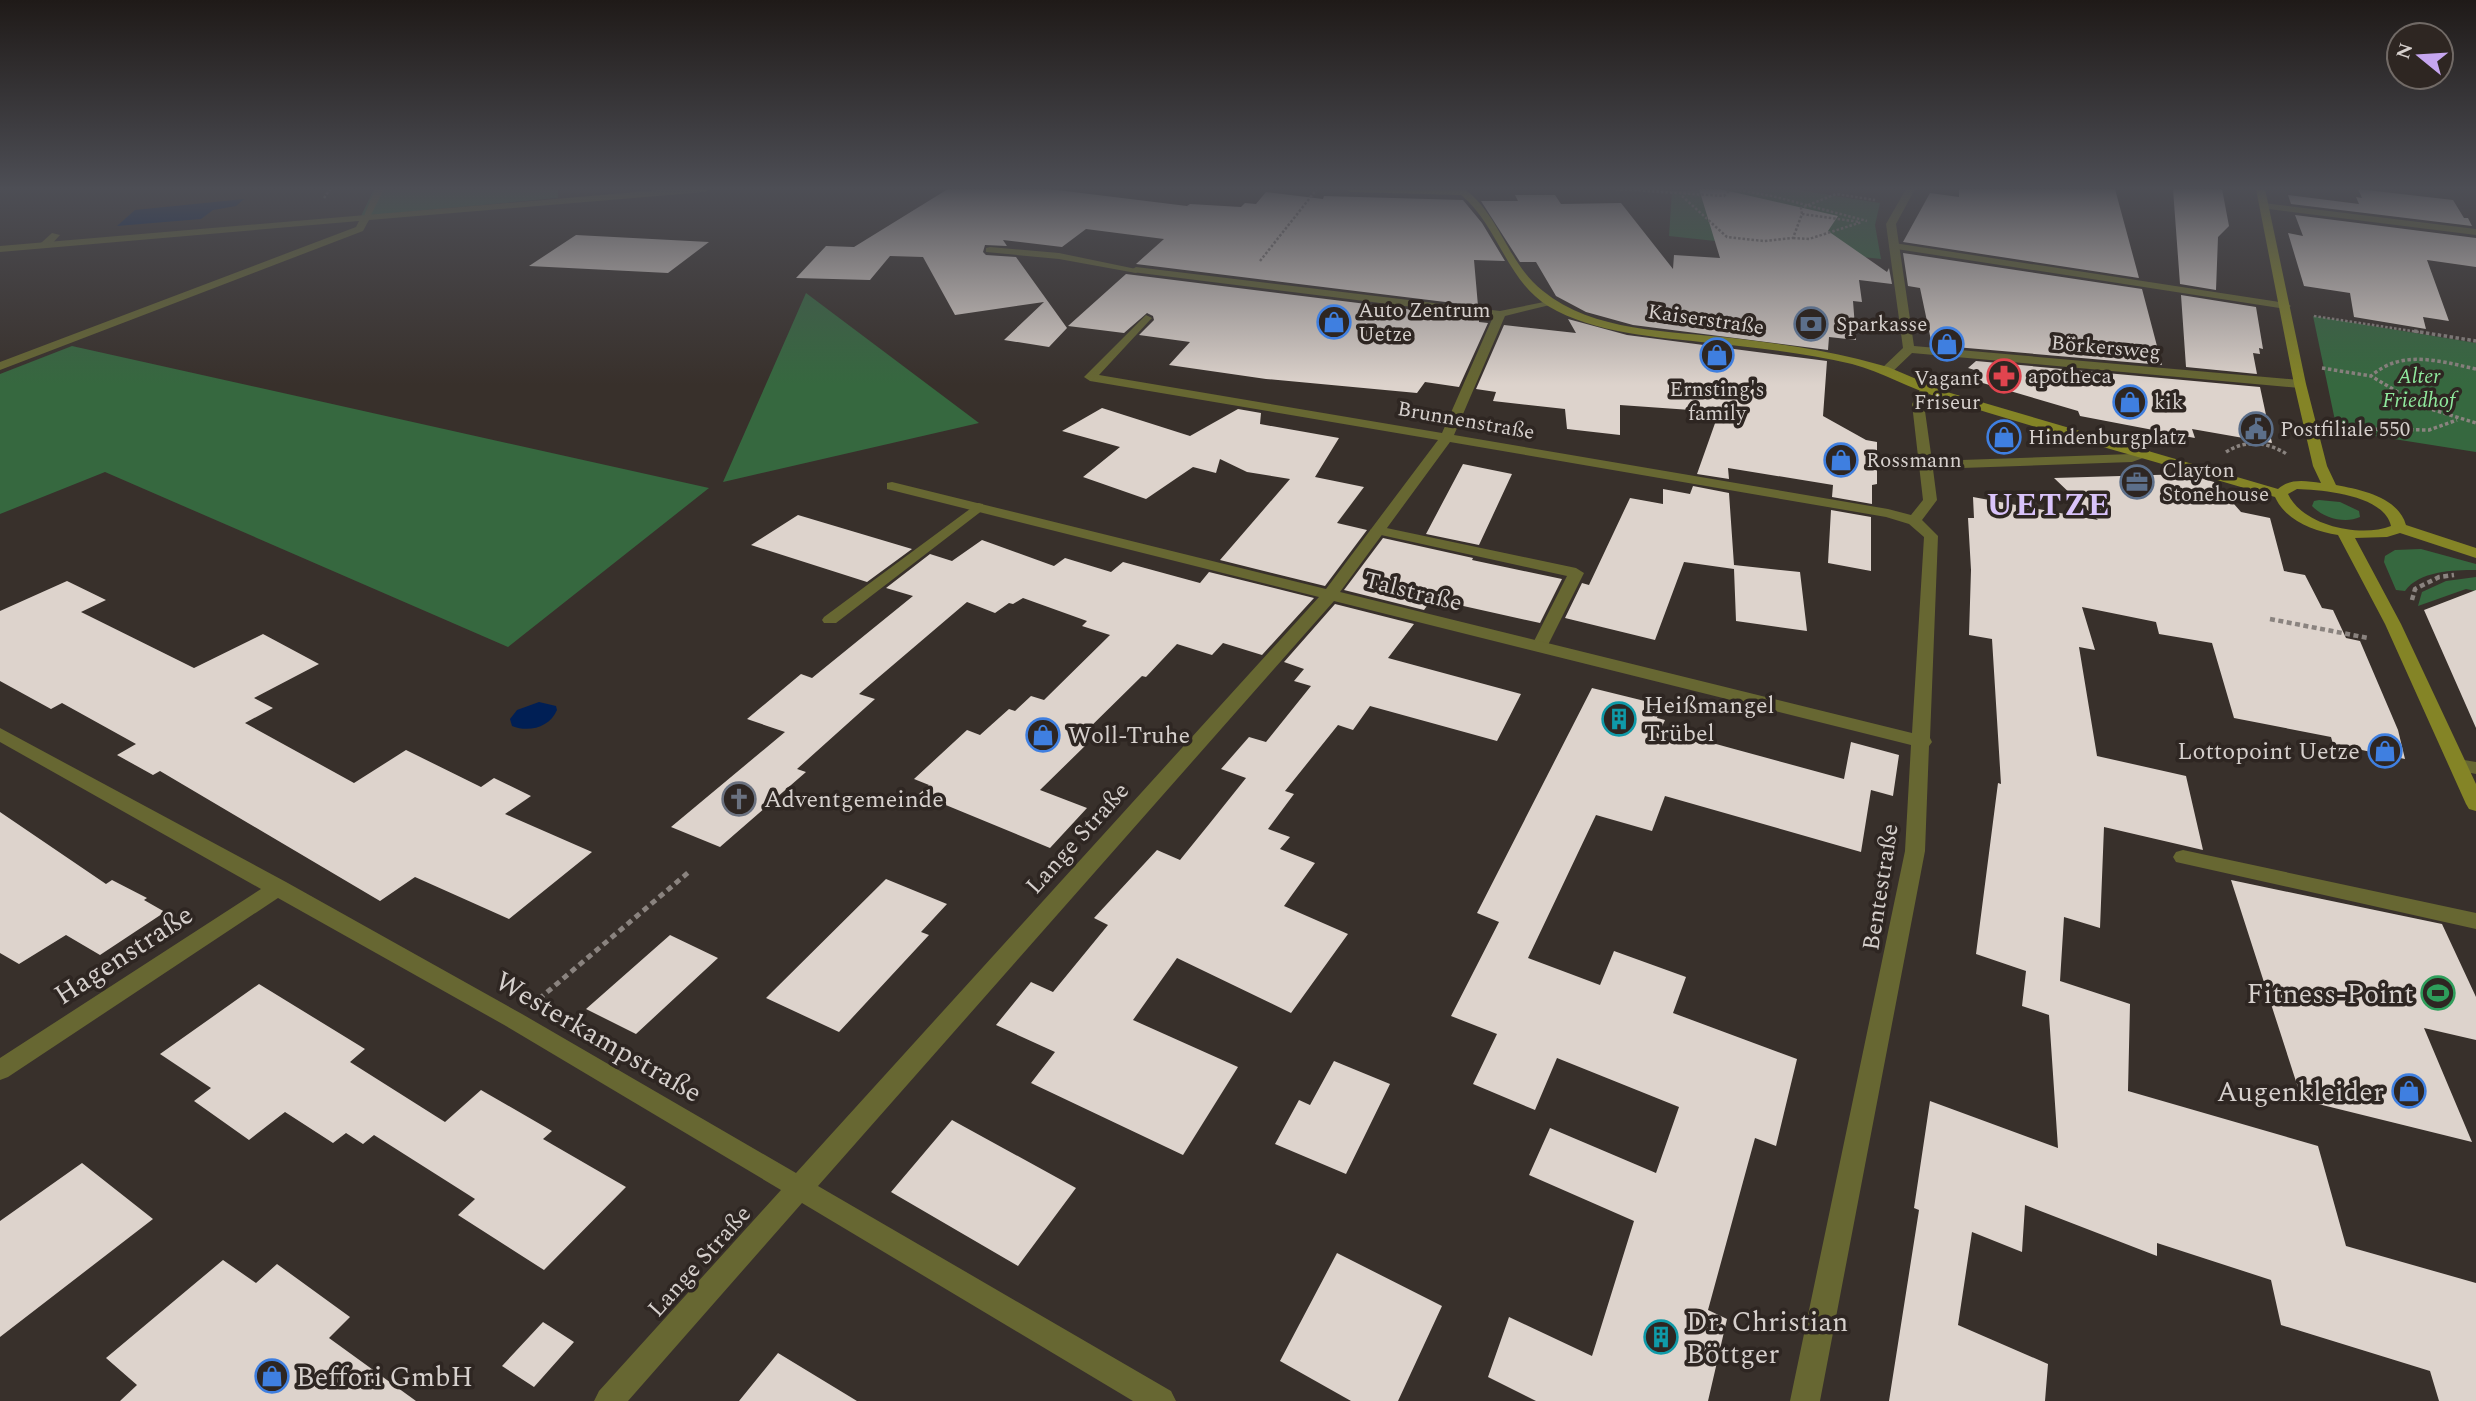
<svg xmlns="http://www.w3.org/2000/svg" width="2476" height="1401" font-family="Spectral,serif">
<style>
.green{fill:#36683f}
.water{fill:#001f55}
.building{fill:#ddd3cc}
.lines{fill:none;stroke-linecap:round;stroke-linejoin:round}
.path-far3{stroke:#8a837f;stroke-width:2.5;stroke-dasharray:2.5 2;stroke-linecap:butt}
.path-far2{stroke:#8a837f;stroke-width:3.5;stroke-dasharray:3.5 2.5;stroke-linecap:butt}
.path-far1{stroke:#8a837f;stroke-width:4.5;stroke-dasharray:5 3.5;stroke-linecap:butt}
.path{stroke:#8a837f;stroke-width:5;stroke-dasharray:6 4.5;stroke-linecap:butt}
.lane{fill:#676732;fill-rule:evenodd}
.street{fill:#676732;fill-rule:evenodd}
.secondary{fill:#848426;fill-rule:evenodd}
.labels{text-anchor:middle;stroke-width:7;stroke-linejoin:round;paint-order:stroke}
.far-poi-label{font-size:21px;fill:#d6d0cd;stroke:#2e2622;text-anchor:start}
.far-street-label{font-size:21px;fill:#d6d0cd;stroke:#2e2622}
.far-park-label{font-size:21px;font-style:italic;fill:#8fe99d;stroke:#2e2622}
.street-label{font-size:24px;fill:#d6d0cd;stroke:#2e2622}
.poi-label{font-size:24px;fill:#d6d0cd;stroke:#2e2622;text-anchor:start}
.near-street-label{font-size:28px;fill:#d6d0cd;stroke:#2e2622}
.near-poi-label{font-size:28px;fill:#d6d0cd;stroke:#2e2622;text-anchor:end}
.district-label{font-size:32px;font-weight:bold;letter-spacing:2px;fill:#d9c3fa;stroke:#2e2622}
</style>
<rect width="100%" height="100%" fill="#38302b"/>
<!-- green -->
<path class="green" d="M 374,189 L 558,189 L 558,198 L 361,216 Z
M 1792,189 L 1880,203 L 1875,225 L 1881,259 L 1669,236 L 1672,191 Z
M 806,293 L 979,423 L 723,482 Z
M 2313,316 L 2476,343 L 2476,452 L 2337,430 Z
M 72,346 L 709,488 L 508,647 L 105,472 L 0,514 L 0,374 Z
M 2319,500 L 2340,502 L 2359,511 L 2360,517 C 2345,524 2323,518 2312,506 L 2314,501 Z
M 2421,549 L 2476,564 L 2476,570 C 2453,570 2419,571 2405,591 L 2396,590 L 2384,562 L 2385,556 L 2395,550 Z
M 2476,577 L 2476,591 L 2466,589 L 2418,606 L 2422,592 L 2446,581 Z"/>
<!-- water -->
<path class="water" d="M 244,199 L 236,206 L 213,210 L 201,219 L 117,226 L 135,210 Z
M 539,702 L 556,706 L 557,710 C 550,727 529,733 512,726 L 510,719 L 517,710 Z"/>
<!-- building -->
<path class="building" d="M 948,189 L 1049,189 L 1187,206 L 1190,204 L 1241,207 L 1245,203 L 1256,204 L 1266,192 L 1323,199 L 1324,196 L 1463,200 L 1482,223 L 1505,261 L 1474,260 L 1478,306 L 1136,264 L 1164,239 L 1086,229 L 1062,247 L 1003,240 L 1007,246 L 985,245 L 983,252 L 986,255 L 1016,257 L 1067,328 L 1049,347 L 1004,340 L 1044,302 L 955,315 L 923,257 L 890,256 L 870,280 L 796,278 L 826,246 L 854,247 Z
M 1699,189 L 1720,189 L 1838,216 L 1828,231 L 1887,272 L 1889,268 L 1892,284 L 1859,280 L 1862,302 L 1853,301 L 1856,340 L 1829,337 L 1828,350 L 1633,325 L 1586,312 L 1556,296 L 1536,262 L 1520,262 L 1481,201 L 1518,201 L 1515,195 L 1555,195 L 1561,204 L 1621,203 L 1673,269 L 1674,255 L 1720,258 Z
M 1959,189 L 2115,189 L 2139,278 L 1903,242 L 1930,193 L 1959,197 Z
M 2173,189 L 2222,189 L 2229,226 L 2218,237 L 2216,290 L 2180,284 Z
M 2358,189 L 2453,200 L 2464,218 L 2468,218 L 2472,226 L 2291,204 L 2288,195 L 2359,204 L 2356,197 L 2362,198 Z
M 2295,215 L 2476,238 L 2476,267 L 2427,260 L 2449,321 L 2423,317 L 2426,329 L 2354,317 L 2350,293 L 2304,286 L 2288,233 L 2303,236 Z
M 576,235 L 709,242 L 668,273 L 529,266 Z
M 1903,253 L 2142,289 L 2162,365 L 1932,345 L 1920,288 L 1908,286 Z
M 1126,274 L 1479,318 L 1479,322 L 1488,323 L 1459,387 L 1425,382 L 1417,393 L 1266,379 L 1169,365 L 1190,342 L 1139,335 L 1154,320 L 1153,316 L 1147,313 L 1124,333 L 1068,326 Z
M 2181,295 L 2256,307 L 2263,349 L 2259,348 L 2260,354 L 2253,353 L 2257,374 L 2186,367 Z
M 1568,319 L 1627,335 L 1827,361 L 1823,416 L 1866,440 L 1877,442 L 1877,484 L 1872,485 L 1872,504 L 1832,497 L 1833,485 L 1728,468 L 1729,479 L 1697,474 L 1719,412 L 1620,405 L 1620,435 L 1567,429 L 1565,409 L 1493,401 L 1496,392 L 1476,389 L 1504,325 L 1576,333 Z
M 1976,361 L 2260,387 L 2272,443 L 2192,429 L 2195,438 L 2080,416 L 2078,411 L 1969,379 L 1978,371 L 1968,368 Z
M 1102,408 L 1190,436 L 1238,409 L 1261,413 L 1260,424 L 1339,438 L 1315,477 L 1364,487 L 1337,523 L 1367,530 L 1325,586 L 1220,560 L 1290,479 L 1247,472 L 1220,459 L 1216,473 L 1193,467 L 1146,499 L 1083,477 L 1120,447 L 1062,431 Z
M 1463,464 L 1512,474 L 1479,545 L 1426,534 Z
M 2187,474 L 2214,482 L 2222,501 L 2234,504 L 2241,512 L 2270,518 L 2284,571 L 2305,575 L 2322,608 L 2333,610 L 2346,638 L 2360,641 L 2398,730 L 2405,759 L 2333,744 L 2331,737 L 2234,718 L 2212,643 L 2159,634 L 2156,622 L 2082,607 L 2095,650 L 2079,647 L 2097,756 L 2186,776 L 2203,850 L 2104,827 L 2100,928 L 2064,917 L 2060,981 L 2130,1004 L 2128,1091 L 2318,1146 L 2346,1246 L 2476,1283 L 2476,1401 L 2439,1401 L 2430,1371 L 2281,1325 L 2271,1280 L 2157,1243 L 2157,1256 L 2025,1205 L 2022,1252 L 1972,1232 L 1958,1325 L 2048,1364 L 2045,1401 L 1889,1401 L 1919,1210 L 1914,1208 L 1930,1101 L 2058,1148 L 2049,1015 L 2022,1006 L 2026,971 L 1976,954 L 1998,783 L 2001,784 L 1992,639 L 1969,635 L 1971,570 L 1968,518 L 1974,518 L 1973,497 L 2098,520 L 2054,478 Z
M 1693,486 L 1729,493 L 1734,565 L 1800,572 L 1807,631 L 1736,621 L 1734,569 L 1684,562 L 1655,640 L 1565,618 L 1582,583 L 1589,585 L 1630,498 L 1663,504 L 1663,489 L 1690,494 Z
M 1831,510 L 1871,517 L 1871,571 L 1828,563 Z
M 798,515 L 912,549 L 867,582 L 751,545 Z
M 1383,538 L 1473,558 L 1472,560 L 1562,579 L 1540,623 L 1432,599 L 1424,610 L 1344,590 Z
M 982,540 L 1054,566 L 1065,558 L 1111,572 L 1123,562 L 1200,583 L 1209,572 L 1314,598 L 1262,655 L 1223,643 L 1212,655 L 1177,644 L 1146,677 L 1142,676 L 1079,738 L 1089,742 L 1040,790 L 1087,808 L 1050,848 L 919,794 L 929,785 L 914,779 L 967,730 L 980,735 L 1009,709 L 1015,711 L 1031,696 L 1044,700 L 1110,635 L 1082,626 L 1087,621 L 1023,598 L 1013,604 L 1009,603 L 995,613 L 967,602 L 859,694 L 875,699 L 797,769 L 806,772 L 720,847 L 671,827 L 785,732 L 747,719 L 801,674 L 812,678 L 913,596 L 886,588 L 930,554 L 952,561 Z
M 67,581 L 106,600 L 81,612 L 194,668 L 263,634 L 319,664 L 254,698 L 273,708 L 245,723 L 354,783 L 406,750 L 481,787 L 494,778 L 531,796 L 505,814 L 592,852 L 509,919 L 415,877 L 380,901 L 160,771 L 153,775 L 117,755 L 136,744 L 62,703 L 51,709 L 0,681 L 0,611 Z
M 2476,590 L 2476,728 L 2424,610 Z
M 1335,604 L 1414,624 L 1388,658 L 1521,694 L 1497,741 L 1370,706 L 1353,730 L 1338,725 L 1285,791 L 1294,794 L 1268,829 L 1290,837 L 1280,849 L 1315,863 L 1284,906 L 1348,934 L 1291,1013 L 1177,958 L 1133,1020 L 1238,1067 L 1183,1155 L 1031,1083 L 1055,1052 L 996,1025 L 1031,982 L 1053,992 L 1108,925 L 1094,918 L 1157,850 L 1180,860 L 1210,823 L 1246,778 L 1221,769 L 1249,737 L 1266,742 L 1311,686 L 1294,681 L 1304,669 L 1284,662 Z
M 1592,688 L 1661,705 L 1657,718 L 1665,720 L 1661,729 L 1844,779 L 1851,742 L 1899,755 L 1893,796 L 1871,790 L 1861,852 L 1665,796 L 1652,831 L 1596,815 L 1528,958 L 1600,985 L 1614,951 L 1686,977 L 1673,1013 L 1797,1059 L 1776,1146 L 1755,1138 L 1708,1310 L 1727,1319 L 1708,1401 L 1536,1401 L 1488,1377 L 1509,1317 L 1592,1356 L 1634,1221 L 1529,1175 L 1550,1128 L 1656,1173 L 1679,1107 L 1557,1058 L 1535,1110 L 1473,1084 L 1497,1034 L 1451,1016 L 1499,922 L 1477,913 Z
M 0,812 L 106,884 L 112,880 L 147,898 L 144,900 L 165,912 L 100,955 L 66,935 L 19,964 L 0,953 Z
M 886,879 L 947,904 L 921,932 L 929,935 L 839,1032 L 766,998 Z
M 2231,880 L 2442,924 L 2476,997 L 2476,1040 L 2424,1028 L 2472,1142 L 2302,1100 Z
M 670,935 L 718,958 L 636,1034 L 586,1009 Z
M 259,984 L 365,1049 L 350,1062 L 445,1122 L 481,1090 L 552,1131 L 543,1139 L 626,1187 L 544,1270 L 458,1215 L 475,1199 L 374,1135 L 363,1144 L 346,1133 L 333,1143 L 285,1112 L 249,1140 L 194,1101 L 211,1088 L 160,1054 Z
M 1334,1061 L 1390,1084 L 1346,1174 L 1275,1144 L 1299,1100 L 1310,1105 Z
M 952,1120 L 1076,1188 L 1018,1266 L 891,1192 Z
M 82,1163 L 153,1219 L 0,1337 L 0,1221 Z
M 1337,1253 L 1442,1306 L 1398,1401 L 1351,1401 L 1280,1361 Z
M 223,1260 L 256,1283 L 277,1264 L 350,1317 L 329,1338 L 416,1401 L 120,1401 L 137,1385 L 106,1358 Z
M 543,1322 L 574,1342 L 534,1387 L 502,1366 Z
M 778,1353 L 857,1401 L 739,1401 Z"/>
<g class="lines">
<!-- path-far3 -->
<path class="path-far3" d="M 1616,189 L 1724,196 L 1731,189 L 1772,196 L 1867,221
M 1682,196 L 1727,237 L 1764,241 L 1793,238 L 1802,214 L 1801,208 L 1836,194 L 1875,200
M 324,198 L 330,189
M 1802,214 L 1860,222
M 1793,238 L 1809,239 L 1862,222
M 1260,261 L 1317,189
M 2314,316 L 2425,333"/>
<!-- path-far2 -->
<path class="path-far2" d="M 2414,331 L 2476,341
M 2322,368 L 2371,376
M 2476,369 C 2439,361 2402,349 2371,376 L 2421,406 L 2476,423
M 2362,429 L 2429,430 L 2457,420
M 2226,452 C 2246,439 2269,442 2288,455"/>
<!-- path-far1 -->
<path class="path-far1" d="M 2412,600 L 2415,589 L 2439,577 L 2454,575
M 2270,619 L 2368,638"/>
<!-- path -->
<path class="path" d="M 539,999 L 690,871"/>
<!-- lane -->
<path class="lane" d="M 375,189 L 384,189 L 368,221 L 362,221 Z
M 2264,203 L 2476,229 L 2476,235 L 2261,208 L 2261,204 Z
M 52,233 L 60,235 L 49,247 L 41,247 L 41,243 Z
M 1894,243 L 2286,303 L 2291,306 L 2286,309 L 1890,248 L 1889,246 Z
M 990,247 L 1059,253 L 1141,270 L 1136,273 L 1059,259 L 986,252 L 986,248 Z
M 978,503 L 983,504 L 983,510 L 836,623 L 824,623 L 822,620 L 824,617 Z
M 1377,526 L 1576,568 L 1584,573 L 1547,647 L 1539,652 L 1531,647 L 1567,576 L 1372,533 L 1370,530 Z
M 2458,759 L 2476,762 L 2476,774 L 2451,769 L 2449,765 L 2451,761 Z
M 2183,850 L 2476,913 L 2476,929 L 2176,862 L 2173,857 L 2176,852 Z"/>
<!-- street -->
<path class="street" d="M 672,189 L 709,189 L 705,192 L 369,220 L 363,231 L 0,370 L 0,362 L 356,227 L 359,221 L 0,252 L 0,246 Z
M 1906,189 L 1915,189 L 1896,224 L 1914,346 L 2300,380 L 2306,384 L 2300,388 L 1912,353 L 1890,374 L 1882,374 L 1882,368 L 1903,348 L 1886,224 Z
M 1136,267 L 1500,311 L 1554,300 L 1554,304 L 1505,316 L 1454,435 L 1888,509 L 1911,515 L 1923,500 L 1912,404 L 1922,386 L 1932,389 L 1924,404 L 1932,461 L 2132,454 L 2147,450 L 2154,454 L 2132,462 L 1933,469 L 1937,500 L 1922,520 L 1938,536 L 1930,738 L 1932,742 L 1929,746 L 1925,851 L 1820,1401 L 1790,1401 L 1905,851 L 1911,745 L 1334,601 L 818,1186 L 1171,1391 L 1176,1401 L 1133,1401 L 802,1203 L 628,1401 L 594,1401 L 599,1391 L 781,1190 L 506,1026 L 278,898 L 8,1077 L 0,1080 L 0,1058 L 261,889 L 0,742 L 0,728 L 286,882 L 522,1014 L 796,1173 L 1319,597 L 887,489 L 887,483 L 892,482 L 1326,589 L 1438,440 L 1090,381 L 1084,377 L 1146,315 L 1152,318 L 1150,320 L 1099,375 L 1442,433 L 1493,317 L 1132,272 L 1131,270 ZM 1450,442 L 1886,517 L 1909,524 L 1924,537 L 1912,733 L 1340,592 Z"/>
<!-- secondary -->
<path class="secondary" d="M 1346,189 L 1466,190 C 1501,218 1509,265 1543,291 C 1593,332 1670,331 1732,338 C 1774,343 1817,349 1858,359 L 1888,367 L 1947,392 L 2278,489 C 2290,478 2306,481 2321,483 L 2313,466 L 2294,384 L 2256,189 L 2265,189 L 2306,384 L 2327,466 L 2336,485 C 2362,490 2398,497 2406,525 L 2476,548 L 2476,558 L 2400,533 L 2387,537 L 2355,538 L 2401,624 L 2476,784 L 2476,811 L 2469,809 L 2466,804 L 2385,624 L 2338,535 C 2313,531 2286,521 2275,497 C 2164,464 2051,433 1941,398 C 1910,389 1883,372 1852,364 C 1806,353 1758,348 1711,343 C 1658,337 1595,334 1548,306 C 1506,280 1498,225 1461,195 L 1350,192 ZM 2297,489 C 2324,490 2384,495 2391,526 C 2361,538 2303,526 2288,494 Z"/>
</g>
<!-- sky -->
<linearGradient id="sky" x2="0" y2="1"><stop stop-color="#1f1a18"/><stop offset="0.49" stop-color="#4d4e55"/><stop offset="1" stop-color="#4d4e55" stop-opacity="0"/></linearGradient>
<rect width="2476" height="385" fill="url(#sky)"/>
<!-- icons -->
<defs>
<symbol id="shop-ring" viewBox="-11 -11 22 22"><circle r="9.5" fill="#2e2622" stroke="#3f7fe0" stroke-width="1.5"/><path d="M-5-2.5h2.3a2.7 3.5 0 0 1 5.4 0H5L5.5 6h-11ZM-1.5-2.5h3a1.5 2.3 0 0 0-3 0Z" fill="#3f7fe0"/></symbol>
<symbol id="bank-ring" viewBox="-11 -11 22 22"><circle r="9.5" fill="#2e2622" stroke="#5c6f8a" stroke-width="1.5"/><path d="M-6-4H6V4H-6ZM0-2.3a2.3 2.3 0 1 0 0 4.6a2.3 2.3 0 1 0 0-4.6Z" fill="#5c6f8a"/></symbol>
<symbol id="pharmacy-ring" viewBox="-11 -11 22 22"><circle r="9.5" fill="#2e2622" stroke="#e0444e" stroke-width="1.5"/><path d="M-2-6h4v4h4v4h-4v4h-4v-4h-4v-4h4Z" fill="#e0444e"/></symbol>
<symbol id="civic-ring" viewBox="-11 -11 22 22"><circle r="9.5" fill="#2e2622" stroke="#5c6f8a" stroke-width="1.5"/><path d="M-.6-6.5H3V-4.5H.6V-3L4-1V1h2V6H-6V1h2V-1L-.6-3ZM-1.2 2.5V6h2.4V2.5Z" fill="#5c6f8a"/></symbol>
<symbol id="office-ring" viewBox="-11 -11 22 22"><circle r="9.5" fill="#2e2622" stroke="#5c6f8a" stroke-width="1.5"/><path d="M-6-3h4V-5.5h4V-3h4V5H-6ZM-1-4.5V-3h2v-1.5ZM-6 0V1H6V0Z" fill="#5c6f8a"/></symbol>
<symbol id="building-ring" viewBox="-11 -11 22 22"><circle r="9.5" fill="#2e2622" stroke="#0f9aa8" stroke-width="1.5"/><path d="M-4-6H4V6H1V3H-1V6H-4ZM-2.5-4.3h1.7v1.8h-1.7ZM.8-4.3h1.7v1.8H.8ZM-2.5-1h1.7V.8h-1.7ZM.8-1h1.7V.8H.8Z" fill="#0f9aa8"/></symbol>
<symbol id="church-ring" viewBox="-11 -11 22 22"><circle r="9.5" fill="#2e2622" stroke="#6b7280" stroke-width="1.5"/><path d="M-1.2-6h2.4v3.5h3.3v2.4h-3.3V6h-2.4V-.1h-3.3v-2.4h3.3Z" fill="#6b7280"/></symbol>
<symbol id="stadium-ring" viewBox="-11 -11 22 22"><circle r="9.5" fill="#2e2622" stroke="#2e9e5b" stroke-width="1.5"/><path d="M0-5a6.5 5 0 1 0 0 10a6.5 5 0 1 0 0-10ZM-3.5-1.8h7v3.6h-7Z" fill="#2e9e5b"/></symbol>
</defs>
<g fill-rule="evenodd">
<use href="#shop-ring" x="1315" y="303" width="38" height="38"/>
<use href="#bank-ring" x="1792" y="305" width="38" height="38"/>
<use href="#shop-ring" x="1928" y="325" width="38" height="38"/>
<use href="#shop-ring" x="1698" y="336" width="38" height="38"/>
<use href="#pharmacy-ring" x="1985" y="357" width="38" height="38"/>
<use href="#shop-ring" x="2111" y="383" width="38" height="38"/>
<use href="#civic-ring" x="2237" y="410" width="38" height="38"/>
<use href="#shop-ring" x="1985" y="418" width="38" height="38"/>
<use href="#shop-ring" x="1822" y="441" width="38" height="38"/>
<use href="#office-ring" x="2118" y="463" width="38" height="38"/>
<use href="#building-ring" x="1600" y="700" width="38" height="38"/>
<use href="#shop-ring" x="1024" y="716" width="38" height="38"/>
<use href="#shop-ring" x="2366" y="732" width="38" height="38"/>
<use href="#church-ring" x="720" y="780" width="38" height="38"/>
<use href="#stadium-ring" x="2419" y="974" width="38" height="38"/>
<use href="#shop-ring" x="2390" y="1072" width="38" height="38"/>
<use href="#building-ring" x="1642" y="1318" width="38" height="38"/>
<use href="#shop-ring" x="253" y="1357" width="38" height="38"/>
</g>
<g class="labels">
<!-- far-poi labels -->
<g class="far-poi-label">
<text x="1358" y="317">Auto Zentrum<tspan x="1358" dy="24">Uetze</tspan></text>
<text x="1836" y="331">Sparkasse</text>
<text x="2028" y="383">apotheca</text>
<text x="1947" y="385" text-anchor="middle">Vagant<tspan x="1947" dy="24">Friseur</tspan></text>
<text x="1717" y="396" text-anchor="middle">Ernsting's<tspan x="1717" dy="24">family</tspan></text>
<text x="2154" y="409">kik</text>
<text x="2280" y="436">Postfiliale 550</text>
<text x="2028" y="444">Hindenburgplatz</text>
<text x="1866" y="467">Rossmann</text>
<text x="2162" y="477">Clayton<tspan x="2162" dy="24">Stonehouse</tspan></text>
</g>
<!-- far-street labels -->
<g class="far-street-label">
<text transform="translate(1706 319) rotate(8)" y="7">Kaiserstraße</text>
<text transform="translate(2106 347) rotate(5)" y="7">Börkersweg</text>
<text transform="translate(1466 420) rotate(10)" y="7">Brunnenstraße</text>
</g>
<!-- far-park labels -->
<g class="far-park-label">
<text x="2419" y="383">Alter<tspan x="2419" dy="24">Friedhof</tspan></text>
</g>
<!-- street labels -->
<g class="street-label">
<text transform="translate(1413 591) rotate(14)" y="8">Talstraße</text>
<text transform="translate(1077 838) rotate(-48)" y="8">Lange Straße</text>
<text transform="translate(1880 887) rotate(-81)" y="8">Bentestraße</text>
<text transform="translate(699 1261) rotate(-48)" y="8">Lange Straße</text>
</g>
<!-- poi labels -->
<g class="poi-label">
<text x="1644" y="713">Heißmangel<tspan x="1644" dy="28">Trübel</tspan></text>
<text x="1068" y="743">Woll-Truhe</text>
<text x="2360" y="759" text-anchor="end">Lottopoint Uetze</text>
<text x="764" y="807">Adventgemeinde</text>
</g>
<!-- near-street labels -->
<g class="near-street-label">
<text transform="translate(123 954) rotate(-33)" y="10">Hagenstraße</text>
<text transform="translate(599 1036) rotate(30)" y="10">Westerkampstraße</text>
</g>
<!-- near-poi labels -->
<g class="near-poi-label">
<text x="2414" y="1003">Fitness-Point</text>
<text x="2384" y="1101">Augenkleider</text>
<text x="1686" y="1331" text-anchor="start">Dr. Christian<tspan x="1686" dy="32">Böttger</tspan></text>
<text x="296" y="1386" text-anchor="start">Beffori GmbH</text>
</g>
<!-- district labels -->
<g class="district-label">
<text x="2049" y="515">UETZE</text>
</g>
</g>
<!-- north arrow -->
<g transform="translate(2420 56) rotate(288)"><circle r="33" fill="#2e2622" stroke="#716a66" stroke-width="2"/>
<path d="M0-5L12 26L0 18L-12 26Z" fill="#c6a6f0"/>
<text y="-10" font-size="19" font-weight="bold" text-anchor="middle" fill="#d6d0cd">N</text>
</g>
</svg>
